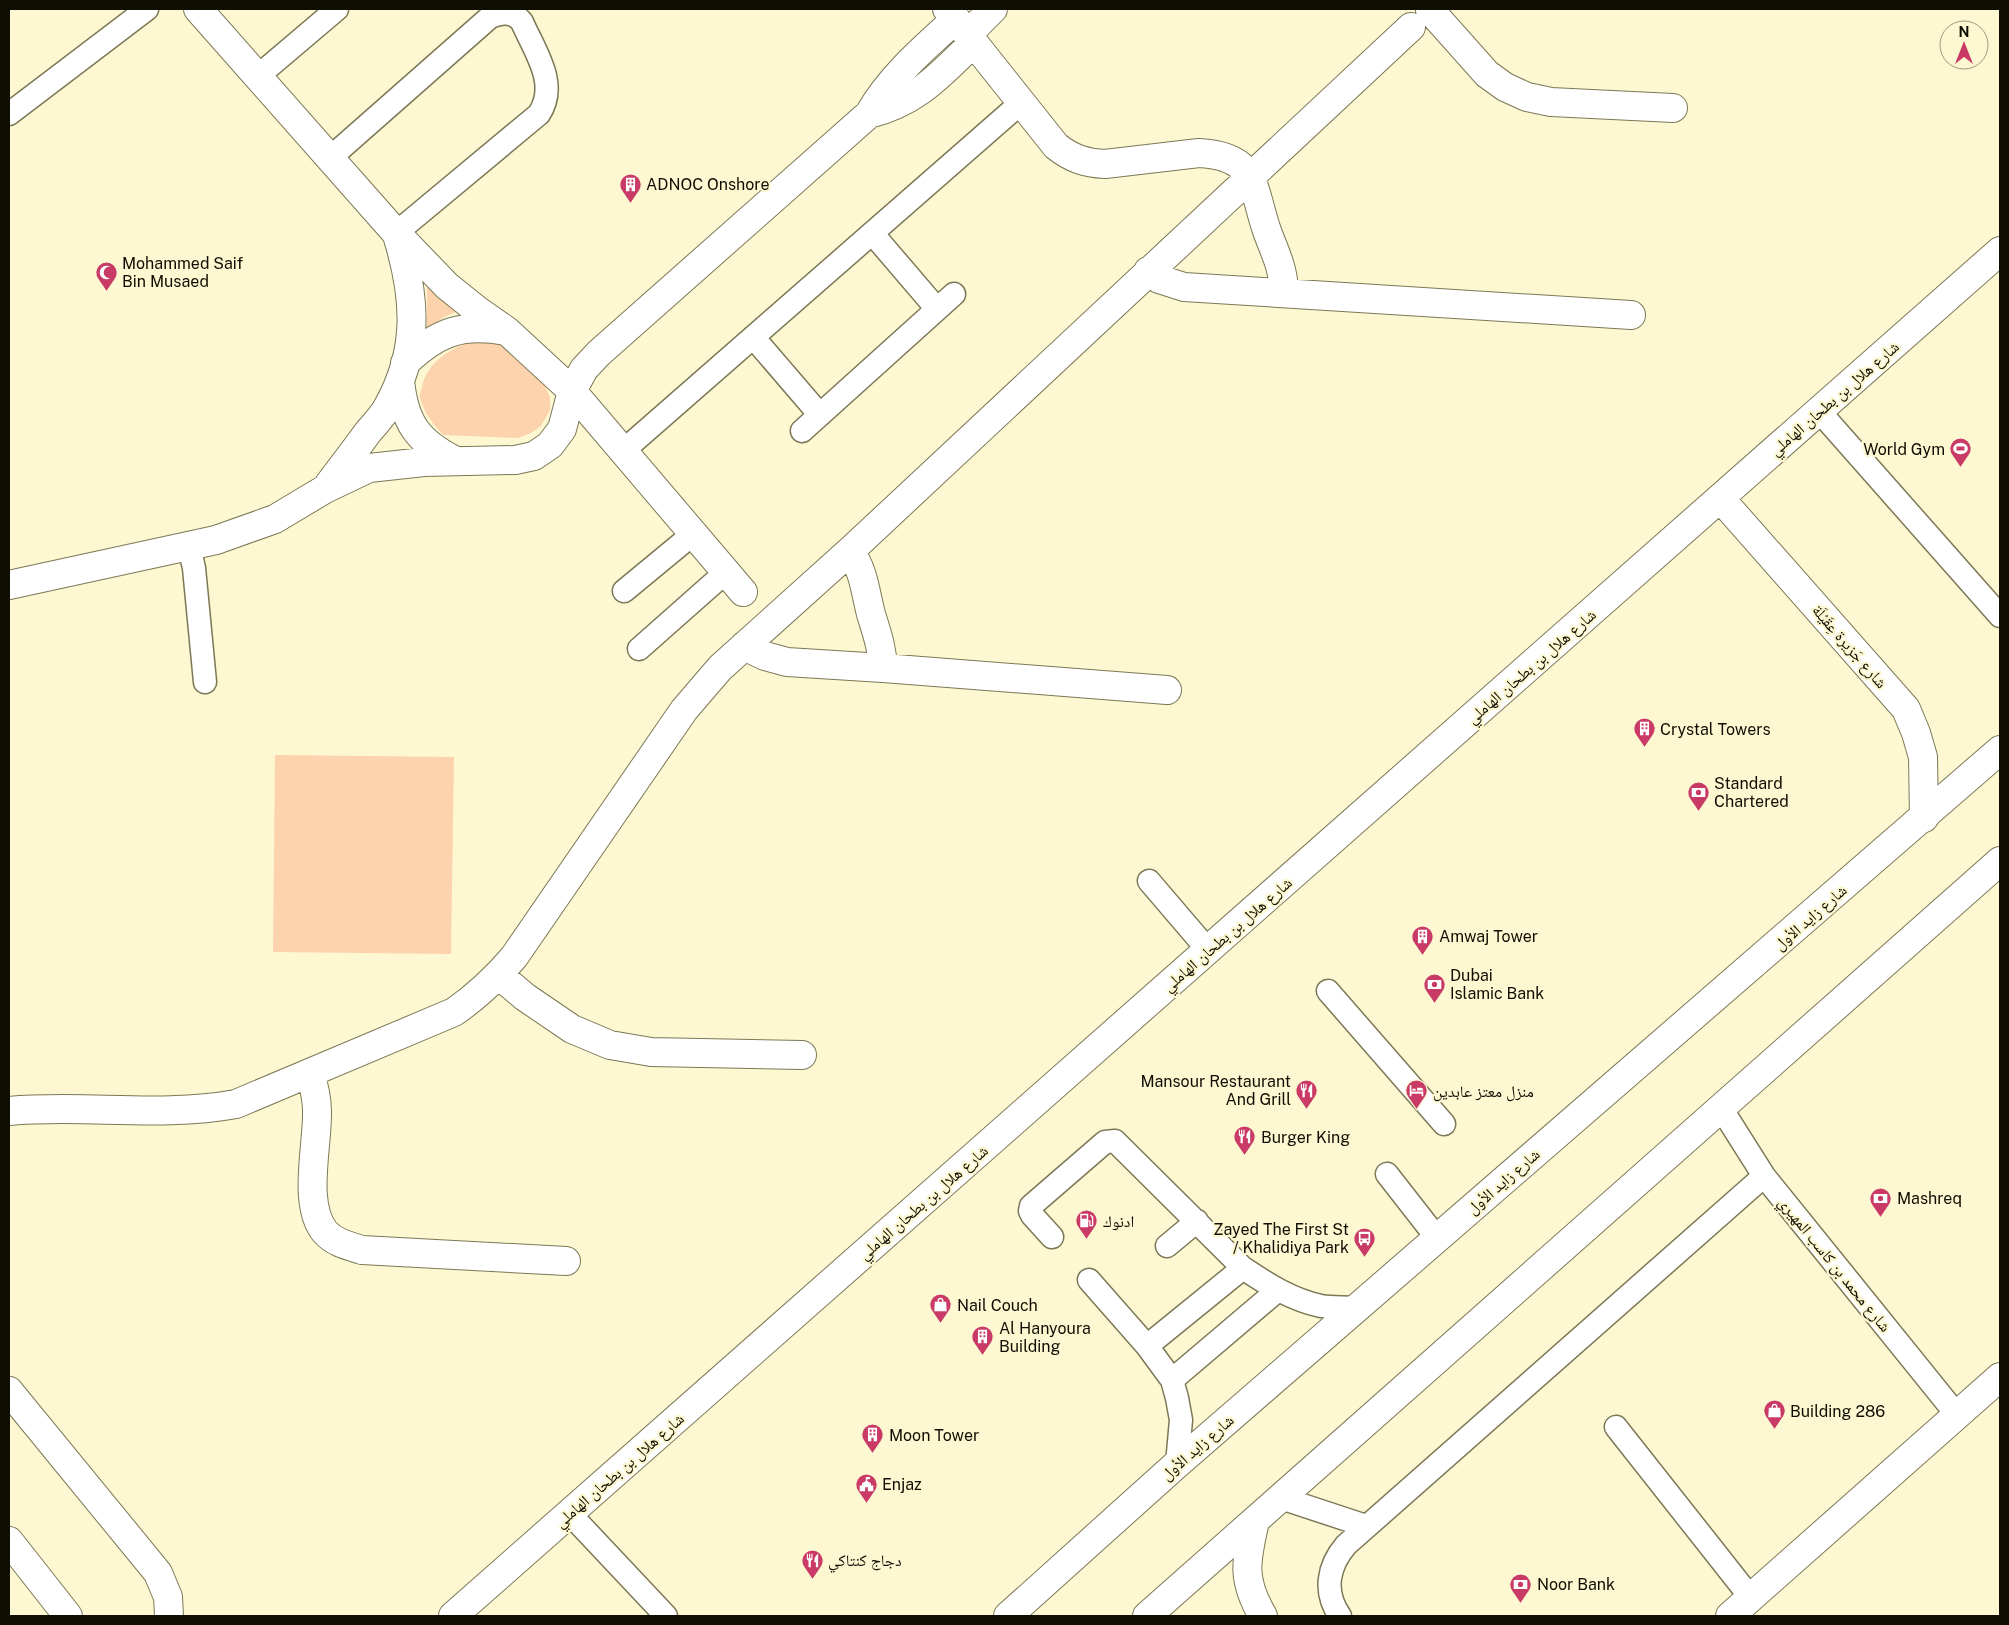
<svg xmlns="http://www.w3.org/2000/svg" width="2009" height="1625" font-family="'Public Sans','Noto Naskh Arabic',sans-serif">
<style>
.green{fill:#fdd3ad}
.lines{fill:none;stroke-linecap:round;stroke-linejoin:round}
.lane-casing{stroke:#7c7856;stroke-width:25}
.street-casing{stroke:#7c7856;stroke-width:30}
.secondary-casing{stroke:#7c7856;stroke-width:30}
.highway-casing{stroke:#7c7856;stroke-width:30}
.lane{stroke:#fff;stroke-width:22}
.street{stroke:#fff;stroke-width:28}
.secondary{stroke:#fff;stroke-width:28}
.highway{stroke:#fff;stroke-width:28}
.labels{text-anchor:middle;stroke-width:4.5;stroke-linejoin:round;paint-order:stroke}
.poi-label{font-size:16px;fill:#100e03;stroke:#fdf8d2;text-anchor:start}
.street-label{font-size:16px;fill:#100e03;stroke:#fdf8d2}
</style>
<rect width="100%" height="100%" fill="#fdf8d2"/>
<!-- green -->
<path class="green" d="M 427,283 L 461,310 L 444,317 L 427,329 Z
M 472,341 L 497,342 L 510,351 L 542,380 L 550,397 L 550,410 L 541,426 L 531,433 L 518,438 L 443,435 C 433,424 424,413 420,398 C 419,395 421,391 422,387 C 427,362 450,349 472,341 Z
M 275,755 L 454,757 L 451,954 L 273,952 Z"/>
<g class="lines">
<defs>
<path id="lane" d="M 258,76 L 337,9
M 9,114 L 147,9
M 330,158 L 490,17 C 502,12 513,11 522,22 C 535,52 559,84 539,114 L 396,233
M 872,233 L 937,309
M 753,337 L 820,415
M 1819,411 L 2000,616
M 802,431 L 954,294
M 623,451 L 1022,102
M 189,546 L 194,568 L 205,682
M 624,591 L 693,534
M 639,649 L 726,572
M 1149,881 L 1208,950
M 1328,991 L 1444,1124
M 1721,1108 L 1764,1176 L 1957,1415
M 1387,1174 L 1437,1238
M 1052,1237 L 1032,1215 L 1030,1211 L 1031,1206 L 1105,1142 L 1115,1141 L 1243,1268 C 1267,1284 1292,1300 1321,1306 C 1332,1308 1345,1307 1356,1308
M 1167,1246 L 1197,1221
M 1089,1280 L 1147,1346 L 1172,1380 L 1177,1398 L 1181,1420 L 1177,1464
M 1147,1346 L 1243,1268
M 1172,1380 L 1278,1290
M 1616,1427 L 1751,1598
M 1281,1498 L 1366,1526
M 570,1514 L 666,1616
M 1340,1616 C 1323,1592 1328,1566 1346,1545 L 1764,1176"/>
<path id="street" d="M 198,9 L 396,233 L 447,286 L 477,310 L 507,331 L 572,391 L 743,592
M 947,9 L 1056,146 C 1072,159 1086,163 1105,164 L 1199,153 C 1258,156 1252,188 1267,231 C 1275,253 1284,269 1284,293
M 1430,10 L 1487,74 L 1505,87 L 1527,97 L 1551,102 L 1673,108
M 968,34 L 993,9
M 869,114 C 917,102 940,75 974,42
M 1148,271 L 1159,279 L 1184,287 L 1631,315
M 405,363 C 437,332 462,323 506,331
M 400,380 C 404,423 418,442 456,461
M 329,484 C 342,467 355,450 368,432 C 374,425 382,417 387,408 C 420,350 416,297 397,235
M 1720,498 L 1906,709 L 1916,733 L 1923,757 L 1924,818
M 850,551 C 864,571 865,591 871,614 C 877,634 882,647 883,668
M 9,585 L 216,540 L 275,519 L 325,489 L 369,468 L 424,462 L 515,460 L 534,456 L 550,445 L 562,429 L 572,391 L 584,369 L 599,353 L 869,114 C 891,76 923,49 956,19
M 744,646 L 765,656 L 787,662 L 883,668 L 1167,690
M 499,975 L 525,997 L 572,1029 L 610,1045 L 651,1052 L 802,1055
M 310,1074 C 314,1086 317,1098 317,1111 C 318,1145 302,1204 325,1232 C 335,1243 349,1246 362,1250 L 566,1261
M 9,1111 C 84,1104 160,1118 236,1104 L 454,1012 C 477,996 496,978 514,957 L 684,710 L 720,668 L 850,551 L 1411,27
M 9,1391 L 158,1573 L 168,1597 L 169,1616
M 453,1616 L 2000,251
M 1730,1616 L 2000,1377"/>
<path id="secondary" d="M 1255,1521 C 1246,1561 1241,1579 1263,1616
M 1008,1616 L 1177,1464 L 2000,750
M 1147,1616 L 2000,861"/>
<path id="highway" d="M 9,1541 L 68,1616"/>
</defs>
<!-- lane casing -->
<use href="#lane" class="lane-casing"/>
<!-- street casing -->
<use href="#street" class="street-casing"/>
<!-- secondary casing -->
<use href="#secondary" class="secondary-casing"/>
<!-- highway casing -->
<use href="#highway" class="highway-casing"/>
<!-- lane -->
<use href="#lane" class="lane"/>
<!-- street -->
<use href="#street" class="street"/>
<!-- secondary -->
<use href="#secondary" class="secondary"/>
<!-- highway -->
<use href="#highway" class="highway"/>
</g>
<!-- icons -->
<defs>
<symbol id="building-pin" viewBox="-11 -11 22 30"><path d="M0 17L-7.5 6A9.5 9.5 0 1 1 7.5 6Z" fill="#c93b66" stroke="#fdf8d2"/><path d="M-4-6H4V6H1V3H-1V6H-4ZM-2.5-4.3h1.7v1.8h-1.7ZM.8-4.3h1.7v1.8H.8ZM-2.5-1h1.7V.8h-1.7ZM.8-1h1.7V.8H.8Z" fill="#fff"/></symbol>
<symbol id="mosque-pin" viewBox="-11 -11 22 30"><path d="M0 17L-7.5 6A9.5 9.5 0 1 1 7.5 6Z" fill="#c93b66" stroke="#fdf8d2"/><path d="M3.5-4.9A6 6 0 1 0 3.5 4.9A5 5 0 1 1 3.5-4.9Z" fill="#fff"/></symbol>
<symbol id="stadium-pin" viewBox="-11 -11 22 30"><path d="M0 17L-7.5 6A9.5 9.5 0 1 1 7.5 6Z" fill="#c93b66" stroke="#fdf8d2"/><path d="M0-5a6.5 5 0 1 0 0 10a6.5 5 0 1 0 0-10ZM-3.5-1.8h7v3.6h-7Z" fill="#fff"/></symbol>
<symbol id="bank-pin" viewBox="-11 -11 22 30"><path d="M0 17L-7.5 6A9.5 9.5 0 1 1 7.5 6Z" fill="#c93b66" stroke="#fdf8d2"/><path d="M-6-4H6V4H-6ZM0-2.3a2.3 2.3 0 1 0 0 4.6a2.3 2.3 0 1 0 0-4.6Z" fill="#fff"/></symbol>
<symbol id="restaurant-pin" viewBox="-11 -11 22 30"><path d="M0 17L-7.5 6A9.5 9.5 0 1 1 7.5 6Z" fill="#c93b66" stroke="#fdf8d2"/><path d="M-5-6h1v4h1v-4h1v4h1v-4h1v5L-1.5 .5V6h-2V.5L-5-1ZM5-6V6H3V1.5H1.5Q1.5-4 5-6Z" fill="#fff"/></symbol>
<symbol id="hotel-pin" viewBox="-11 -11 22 30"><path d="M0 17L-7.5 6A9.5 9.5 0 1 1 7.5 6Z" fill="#c93b66" stroke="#fdf8d2"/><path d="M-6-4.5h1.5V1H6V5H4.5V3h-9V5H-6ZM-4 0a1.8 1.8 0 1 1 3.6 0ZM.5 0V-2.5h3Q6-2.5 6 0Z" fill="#fff"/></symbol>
<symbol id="fuel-pin" viewBox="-11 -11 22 30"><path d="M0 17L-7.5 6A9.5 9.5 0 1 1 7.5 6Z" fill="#c93b66" stroke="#fdf8d2"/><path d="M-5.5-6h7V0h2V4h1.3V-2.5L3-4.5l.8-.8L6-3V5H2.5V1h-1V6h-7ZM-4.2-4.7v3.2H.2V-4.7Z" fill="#fff"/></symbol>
<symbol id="bus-pin" viewBox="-11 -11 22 30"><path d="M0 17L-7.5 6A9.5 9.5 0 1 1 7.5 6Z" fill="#c93b66" stroke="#fdf8d2"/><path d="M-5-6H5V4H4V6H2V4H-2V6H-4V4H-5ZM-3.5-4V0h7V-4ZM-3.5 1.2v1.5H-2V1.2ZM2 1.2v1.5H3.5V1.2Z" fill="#fff"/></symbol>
<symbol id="shop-pin" viewBox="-11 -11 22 30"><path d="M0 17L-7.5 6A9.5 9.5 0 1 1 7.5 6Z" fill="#c93b66" stroke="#fdf8d2"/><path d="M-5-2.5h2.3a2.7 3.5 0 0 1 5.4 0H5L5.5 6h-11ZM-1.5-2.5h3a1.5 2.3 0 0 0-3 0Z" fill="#fff"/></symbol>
<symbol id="civic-pin" viewBox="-11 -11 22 30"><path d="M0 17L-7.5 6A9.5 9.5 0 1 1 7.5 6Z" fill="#c93b66" stroke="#fdf8d2"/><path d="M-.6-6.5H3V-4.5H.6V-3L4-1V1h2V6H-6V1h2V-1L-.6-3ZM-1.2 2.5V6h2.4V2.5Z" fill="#fff"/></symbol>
</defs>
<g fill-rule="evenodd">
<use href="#building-pin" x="618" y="172" width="25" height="34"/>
<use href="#mosque-pin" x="94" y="260" width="25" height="34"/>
<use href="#stadium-pin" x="1948" y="436" width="25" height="34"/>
<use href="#building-pin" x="1632" y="716" width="25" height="34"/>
<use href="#bank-pin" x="1686" y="780" width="25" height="34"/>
<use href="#building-pin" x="1410" y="924" width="25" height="34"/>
<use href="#bank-pin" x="1422" y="972" width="25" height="34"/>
<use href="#restaurant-pin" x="1294" y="1078" width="25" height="34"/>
<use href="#hotel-pin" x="1404" y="1078" width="25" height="34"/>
<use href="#restaurant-pin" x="1232" y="1124" width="25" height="34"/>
<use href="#bank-pin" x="1868" y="1186" width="25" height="34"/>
<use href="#fuel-pin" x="1074" y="1208" width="25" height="34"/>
<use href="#bus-pin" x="1352" y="1226" width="25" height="34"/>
<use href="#shop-pin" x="928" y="1292" width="25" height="34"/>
<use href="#building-pin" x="970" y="1324" width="25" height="34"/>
<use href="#shop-pin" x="1762" y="1398" width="25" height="34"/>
<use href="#building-pin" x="860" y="1422" width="25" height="34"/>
<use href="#civic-pin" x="854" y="1472" width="25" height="34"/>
<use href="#restaurant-pin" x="800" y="1548" width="25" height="34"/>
<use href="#bank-pin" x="1508" y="1572" width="25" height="34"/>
</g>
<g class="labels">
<!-- poi labels -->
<g class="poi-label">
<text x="646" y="190">ADNOC Onshore</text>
<text x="122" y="269">Mohammed Saif<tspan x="122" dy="18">Bin Musaed</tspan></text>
<text x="1945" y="455" text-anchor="end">World Gym</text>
<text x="1660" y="735">Crystal Towers</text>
<text x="1714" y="789">Standard<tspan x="1714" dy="18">Chartered</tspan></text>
<text x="1439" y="942">Amwaj Tower</text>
<text x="1450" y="981">Dubai<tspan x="1450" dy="18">Islamic Bank</tspan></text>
<text x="1291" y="1087" text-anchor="end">Mansour Restaurant<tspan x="1291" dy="18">And Grill</tspan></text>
<text x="1433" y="1097">منزل معتز عابدين</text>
<text x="1261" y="1143">Burger King</text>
<text x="1897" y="1204">Mashreq</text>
<text x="1103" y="1227">ادنوك</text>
<text x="1349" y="1235" text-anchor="end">Zayed The First St<tspan x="1349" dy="18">/ Khalidiya Park</tspan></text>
<text x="957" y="1311">Nail Couch</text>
<text x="999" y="1334">Al Hanyoura<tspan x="999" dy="18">Building</tspan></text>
<text x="1790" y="1417">Building 286</text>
<text x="889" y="1441">Moon Tower</text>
<text x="882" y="1490">Enjaz</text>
<text x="828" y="1566">دجاج كنتاكي</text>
<text x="1537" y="1590">Noor Bank</text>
</g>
<!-- street labels -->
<g class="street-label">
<text transform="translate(1834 398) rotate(-41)" y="6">شارع هلال بن بطحان الهاملي</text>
<text transform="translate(1850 646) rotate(49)" y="6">شارع جَزيرة عِقَيْلَة</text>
<text transform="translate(1531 666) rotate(-41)" y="6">شارع هلال بن بطحان الهاملي</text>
<text transform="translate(1810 917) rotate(-41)" y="6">شارع زايد الأول</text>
<text transform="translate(1227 934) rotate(-41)" y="6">شارع هلال بن بطحان الهاملي</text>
<text transform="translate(1503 1181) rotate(-41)" y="6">شارع زايد الأول</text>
<text transform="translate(923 1202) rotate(-41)" y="6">شارع هلال بن بطحان الهاملي</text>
<text transform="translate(1835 1264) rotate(51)" y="6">شارع محمد بن كاسب المهيري</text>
<text transform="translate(1197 1447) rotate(-41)" y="6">شارع زايد الأول</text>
<text transform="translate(619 1470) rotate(-41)" y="6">شارع هلال بن بطحان الهاملي</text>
</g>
</g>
<!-- border -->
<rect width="2009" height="1625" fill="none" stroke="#100e03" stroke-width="20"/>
<!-- north arrow -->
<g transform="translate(1964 45)"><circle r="24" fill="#fdf8d2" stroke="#9e9a7f"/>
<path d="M0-4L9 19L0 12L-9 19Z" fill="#c93b66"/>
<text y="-8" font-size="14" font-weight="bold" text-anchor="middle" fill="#100e03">N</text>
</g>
</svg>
